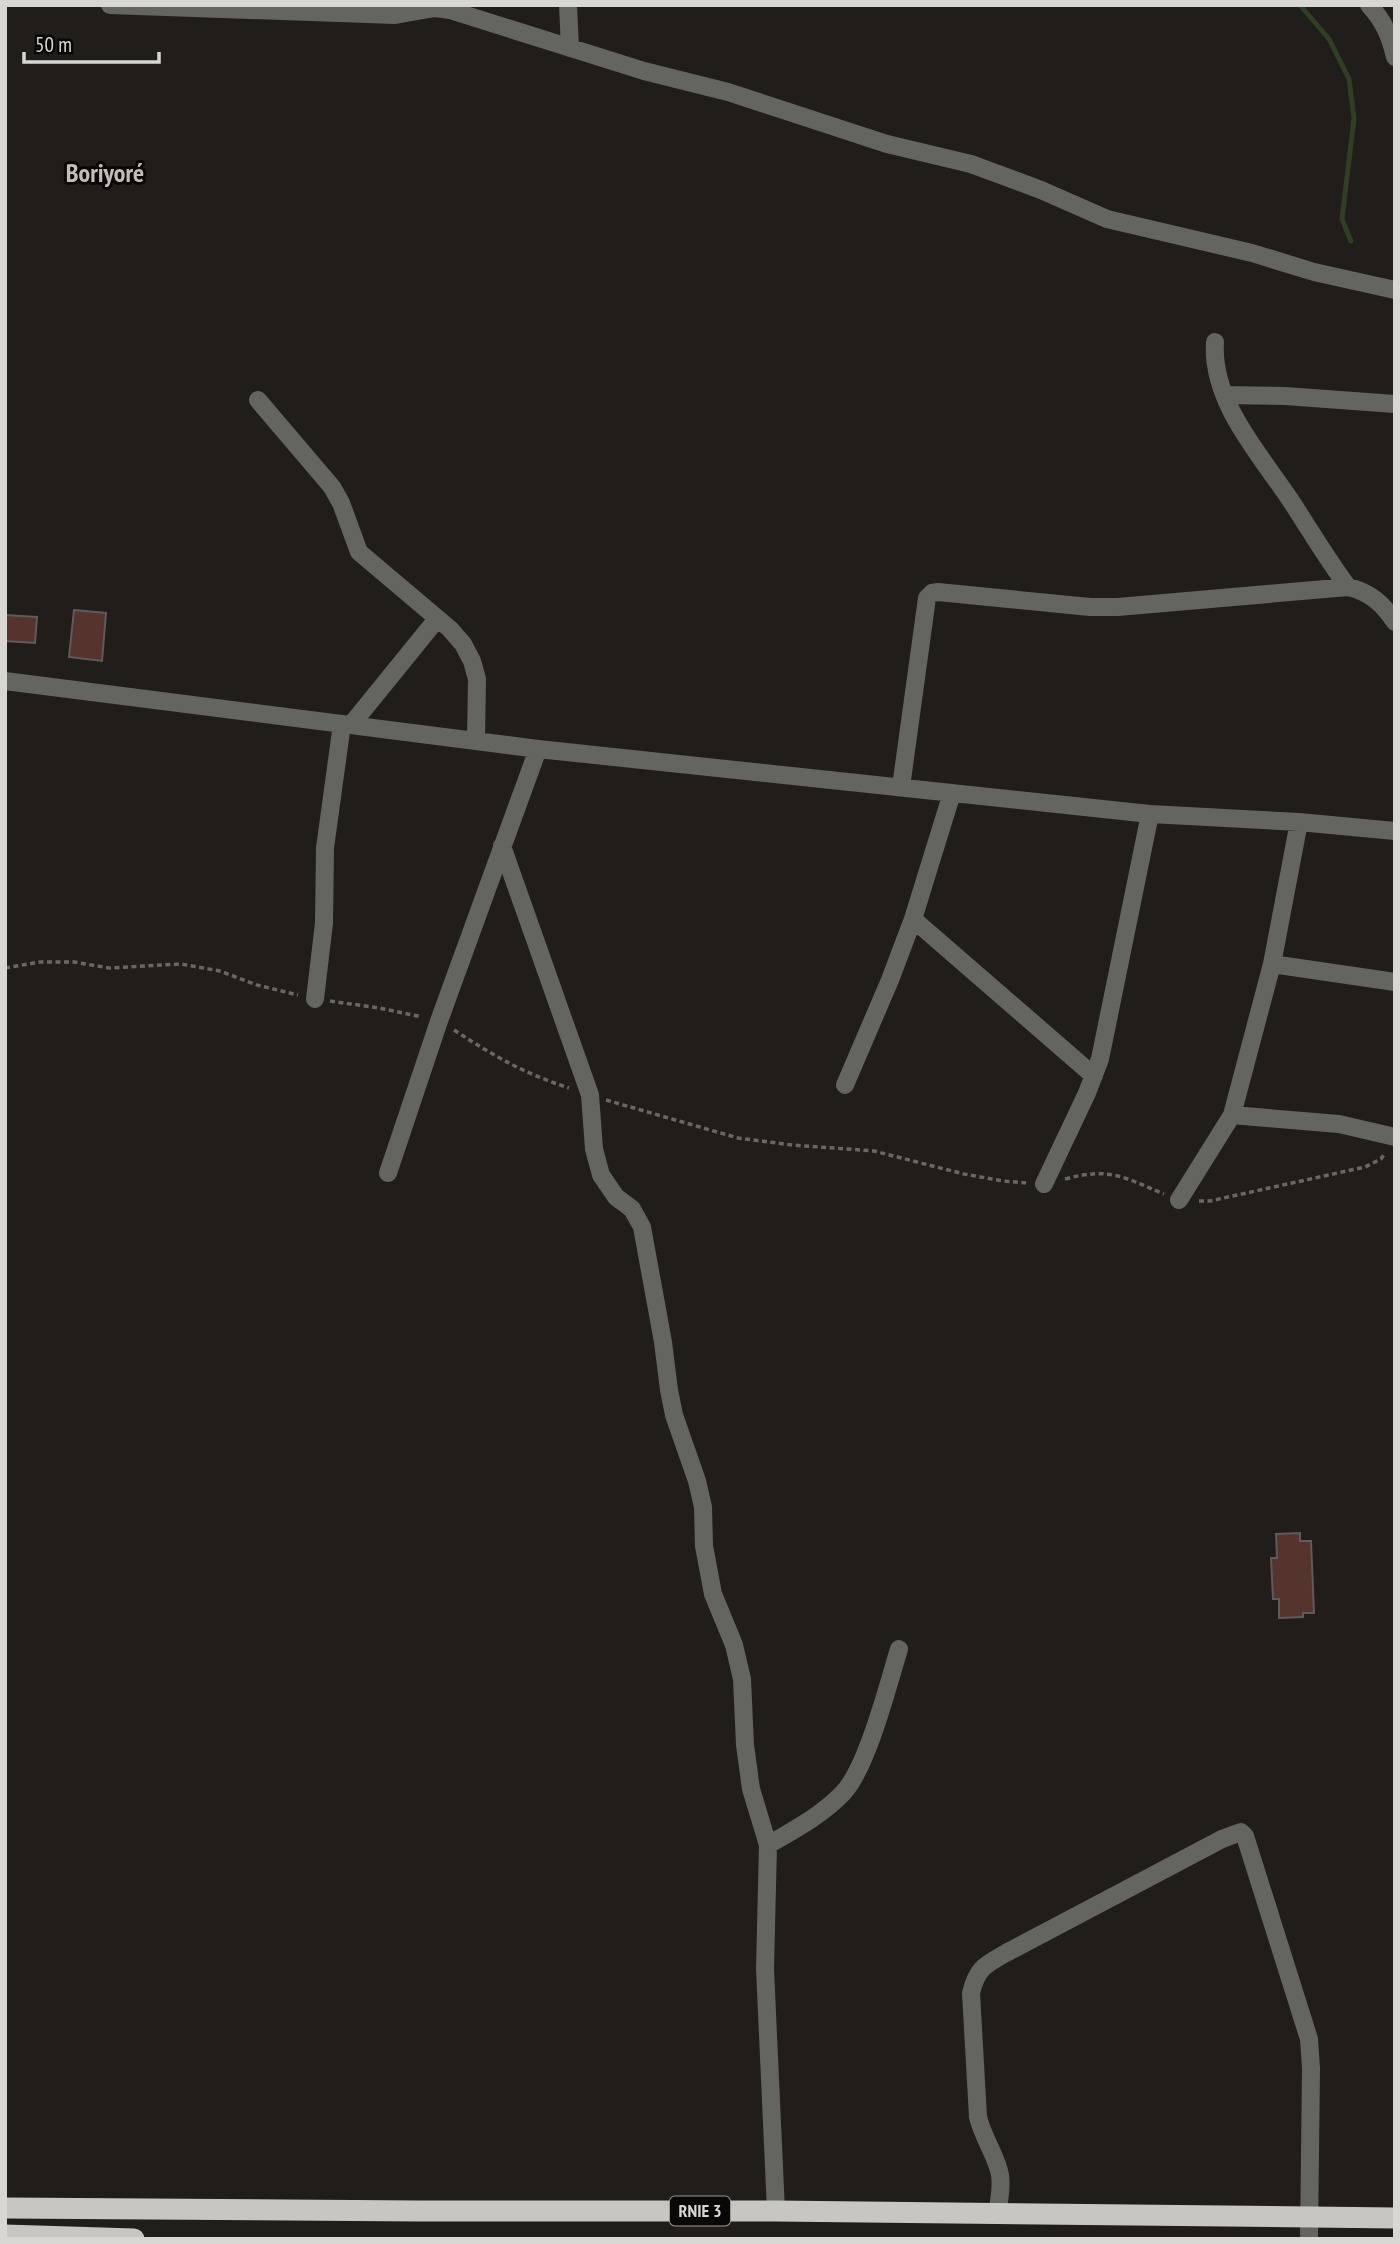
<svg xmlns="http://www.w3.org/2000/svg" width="1400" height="2244" font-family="'PT Sans Narrow',sans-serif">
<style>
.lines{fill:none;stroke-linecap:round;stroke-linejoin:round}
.stream{stroke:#303e23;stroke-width:5}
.building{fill:#54342c;stroke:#605a59;stroke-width:2}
.path{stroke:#6a6663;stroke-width:3.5;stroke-dasharray:5 3.5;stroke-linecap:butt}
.minor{stroke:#646461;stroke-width:18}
.highway{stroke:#c7c6c1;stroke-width:21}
.labels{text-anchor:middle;stroke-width:6;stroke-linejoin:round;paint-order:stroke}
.shield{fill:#090807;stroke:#9b9996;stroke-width:2}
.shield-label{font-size:18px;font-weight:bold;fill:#d9d7d4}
.district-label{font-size:26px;font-weight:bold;fill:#c2bdb9;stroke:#090807}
</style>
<rect width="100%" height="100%" fill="#211d1a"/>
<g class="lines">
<!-- stream -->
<path class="stream" d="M 1300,5 L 1329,39 L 1349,79 L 1354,118 L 1342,219 L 1351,241"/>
</g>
<!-- building -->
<path class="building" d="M 74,610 L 106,613 L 102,661 L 69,657 Z
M 5,615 L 37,617 L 35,643 L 5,641 Z
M 1300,1533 L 1300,1541 L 1311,1541 L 1314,1613 L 1303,1613 L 1303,1617 L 1279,1618 L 1279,1599 L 1273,1599 L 1271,1558 L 1277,1558 L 1276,1534 Z"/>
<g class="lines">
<!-- path -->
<path class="path" d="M 5,968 L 40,962 L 74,962 L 109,968 L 181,964 L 220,971 L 257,985 L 298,995
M 330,1001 L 379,1008 L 422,1017
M 454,1030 C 494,1056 523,1073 569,1088
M 606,1100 L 738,1138 L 792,1145 L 874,1151 L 964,1174 L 1003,1181 L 1026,1183
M 1065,1179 C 1110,1167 1123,1177 1164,1194
M 1199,1201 L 1210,1201 L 1365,1167 L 1381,1159 L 1385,1153"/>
<!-- minor -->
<path class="minor" d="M 110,5 L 395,15 L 435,8 L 450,10 L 644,71 L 728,92 L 887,144 L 971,164 L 1041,190 L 1107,219 L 1252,253 L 1314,272 L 1395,290
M 568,5 L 570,48
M 1369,5 C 1384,21 1390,36 1395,57
M 1215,342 C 1211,402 1260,454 1291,501 C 1310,530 1327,559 1348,587
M 1225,395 L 1285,396 L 1395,404
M 258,400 L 332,487 L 341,503 L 359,552 L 450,629 L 463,644 L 472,661 L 477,679 L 476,740
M 5,681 L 538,749 L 1150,814 L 1299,822 L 1395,831
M 351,725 L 437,619
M 901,787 L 927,598 L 932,593 L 938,592 L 1090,607 L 1118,607 L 1348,587 C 1370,592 1383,604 1395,622
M 1299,822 L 1272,964 L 1395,982
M 502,846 L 590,1095 L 594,1149 L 601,1175 L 616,1197 L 632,1209 L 642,1227 L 663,1342 L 669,1390 L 674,1415 L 697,1481 L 703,1507 L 704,1546 L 713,1594 L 734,1645 L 742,1679 L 745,1745 L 751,1789 L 768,1845
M 913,919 L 1094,1076
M 1272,964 L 1232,1115 L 1339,1124 L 1395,1137
M 315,999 L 324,923 L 325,848 L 342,724
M 845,1085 L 890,980 L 913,919 L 952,793
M 388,1173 L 439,1021 L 538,749
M 1044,1184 L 1087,1093 L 1100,1059 L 1150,814
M 1179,1200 L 1232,1115
M 776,2211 L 765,1969 L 768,1845 C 794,1830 822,1815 843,1793 C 867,1768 888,1685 899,1649
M 997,2214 C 999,2202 1002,2188 1000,2175 C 997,2157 983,2138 978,2117 L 971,1993 C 977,1968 985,1965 1006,1953 L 1222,1839 L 1241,1832 L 1245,1836 L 1309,2039 L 1311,2068 L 1309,2239"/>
<!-- highway -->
<path class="highway" d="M 5,2208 L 420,2211 L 776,2211 L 1395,2218
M 5,2235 L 134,2239"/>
</g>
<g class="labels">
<!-- shield labels -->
<rect class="shield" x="670" y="2196.5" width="60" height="29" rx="5"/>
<g class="shield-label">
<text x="700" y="2217">RNIE 3</text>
</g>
<!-- district labels -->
<g class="district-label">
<text x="105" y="182">Boriyoré</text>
</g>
</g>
<!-- border -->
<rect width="1400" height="2244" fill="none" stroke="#d9d7d4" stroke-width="14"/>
<!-- scale -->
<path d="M24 52v10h135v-10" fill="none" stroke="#d9d7d4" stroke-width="3.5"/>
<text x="35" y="52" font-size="21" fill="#d9d7d4" stroke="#090807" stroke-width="5" paint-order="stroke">50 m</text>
</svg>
